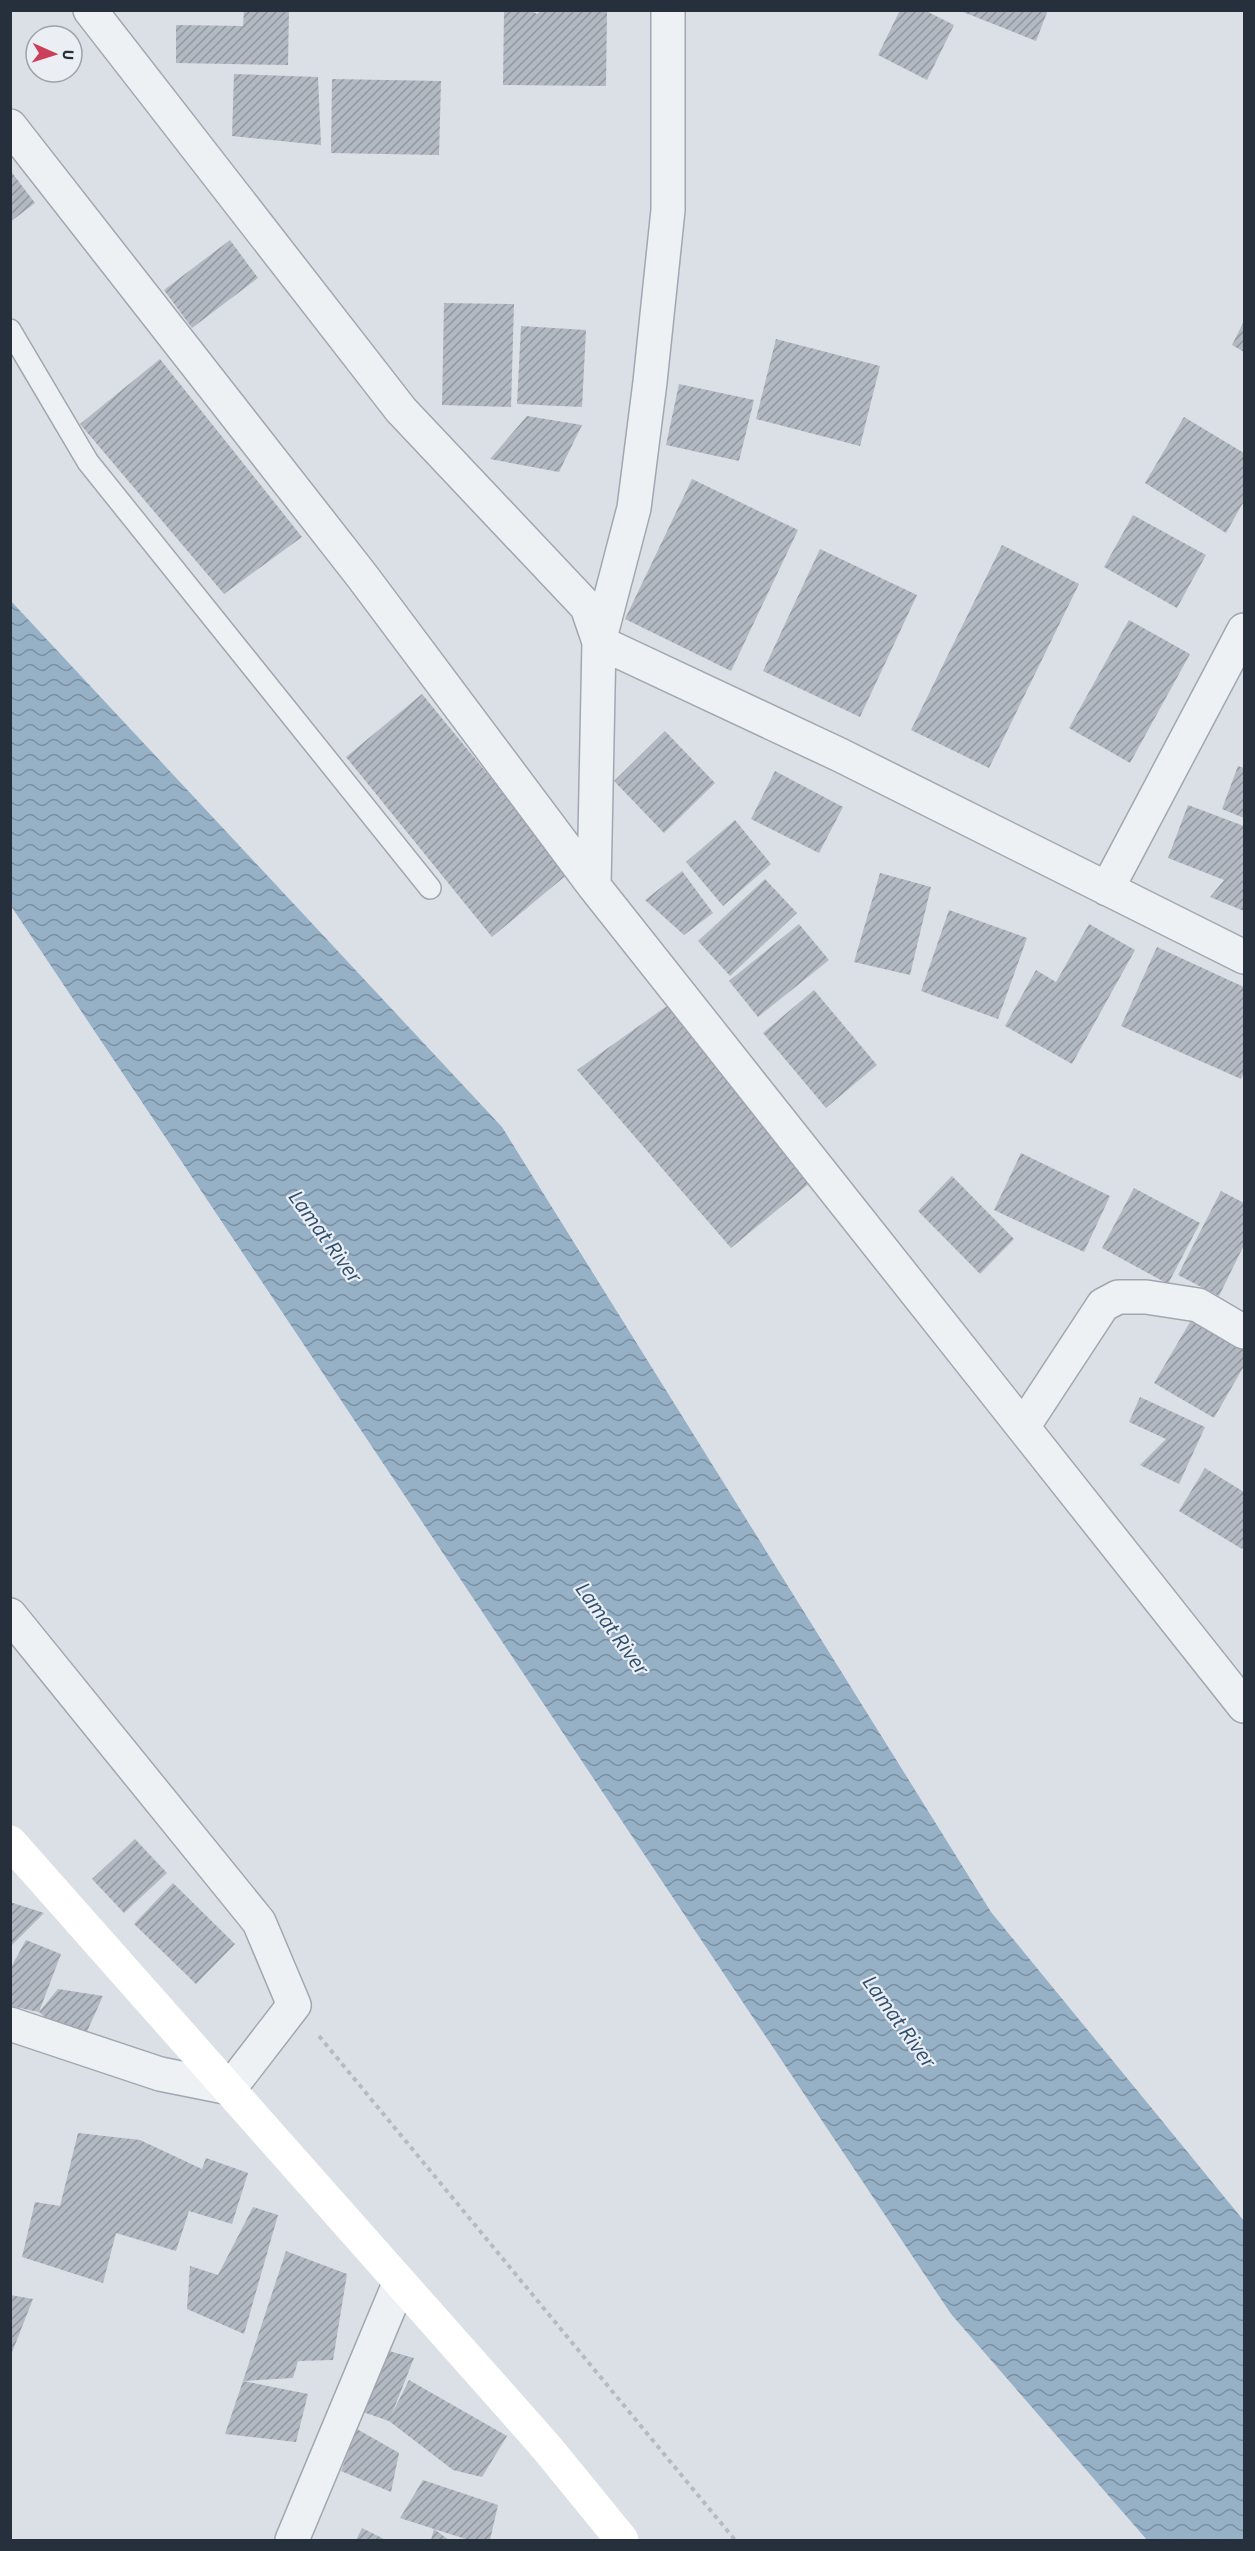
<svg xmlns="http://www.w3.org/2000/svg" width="1255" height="2551" font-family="'Source Sans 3',sans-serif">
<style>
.water{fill:url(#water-waves)}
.building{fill:url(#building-hatch)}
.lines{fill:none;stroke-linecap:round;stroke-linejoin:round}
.lane-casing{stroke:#a1a7b0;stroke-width:24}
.street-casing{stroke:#a1a7b0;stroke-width:36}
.path{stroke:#b6bbc0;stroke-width:4;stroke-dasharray:4.5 4.5;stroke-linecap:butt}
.lane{stroke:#eef1f4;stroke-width:21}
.street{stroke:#eef1f4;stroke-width:33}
.secondary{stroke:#fff;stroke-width:33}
.labels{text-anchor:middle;stroke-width:4.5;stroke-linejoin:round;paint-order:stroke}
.water-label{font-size:22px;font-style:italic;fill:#304f6f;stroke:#ebeff4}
</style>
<defs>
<pattern id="water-waves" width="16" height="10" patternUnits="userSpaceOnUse" patternTransform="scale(1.5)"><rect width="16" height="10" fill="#96b0c6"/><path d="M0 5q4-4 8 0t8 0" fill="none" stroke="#7a90a2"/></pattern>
<pattern id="building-hatch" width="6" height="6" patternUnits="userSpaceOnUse" patternTransform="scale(1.5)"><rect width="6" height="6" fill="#b3b9c2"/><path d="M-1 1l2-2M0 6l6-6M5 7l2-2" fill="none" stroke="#91979f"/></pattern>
</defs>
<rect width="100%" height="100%" fill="#dbe0e6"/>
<!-- water -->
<path class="water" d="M 10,600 L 502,1127 L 991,1912 L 1244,2221 L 1244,2540 L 1147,2540 L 951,2314 L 11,906 Z"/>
<!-- building -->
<path class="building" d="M 244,10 L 289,10 L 288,65 L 176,63 L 176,25 L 243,26 Z
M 504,10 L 530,10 L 537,14 L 541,10 L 607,10 L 606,86 L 503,85 Z
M 900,10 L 924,10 L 954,25 L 927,80 L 878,55 Z
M 958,10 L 1048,10 L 1036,41 Z
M 234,74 L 318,77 L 321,145 L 232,136 Z
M 332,79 L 441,81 L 439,155 L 331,153 Z
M 10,170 L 35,203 L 10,222 Z
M 230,240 L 258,278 L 192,328 L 164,290 Z
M 444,303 L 514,304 L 511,407 L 442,405 Z
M 1244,321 L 1244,352 L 1232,345 Z
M 521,326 L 586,330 L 582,407 L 517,404 Z
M 776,339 L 880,366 L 860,446 L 756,419 Z
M 160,359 L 302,537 L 224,594 L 80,424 Z
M 679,384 L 754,400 L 739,461 L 666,445 Z
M 527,416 L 582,425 L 559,472 L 490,459 Z
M 1184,417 L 1244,453 L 1244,501 L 1226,533 L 1145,483 Z
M 692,479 L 798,530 L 731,671 L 625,619 Z
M 1133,515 L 1206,555 L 1177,608 L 1104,567 Z
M 1002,545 L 1079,584 L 989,768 L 911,730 Z
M 820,549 L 917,595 L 860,717 L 763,671 Z
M 1129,620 L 1190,654 L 1130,763 L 1069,728 Z
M 422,694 L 569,873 L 492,937 L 346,757 Z
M 665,731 L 715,783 L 664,833 L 614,781 Z
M 1238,766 L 1244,768 L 1244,818 L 1222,809 Z
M 775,771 L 843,807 L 819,853 L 751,819 Z
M 1188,805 L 1244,826 L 1244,911 L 1210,897 L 1224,880 L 1168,858 Z
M 735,820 L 771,864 L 723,906 L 686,862 Z
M 682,871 L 713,913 L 684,935 L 645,900 Z
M 880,873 L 931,887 L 910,975 L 854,962 Z
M 765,879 L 797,913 L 730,976 L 698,941 Z
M 949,910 L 1027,938 L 998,1019 L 921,991 Z
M 799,924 L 829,960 L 758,1017 L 729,981 Z
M 1089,924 L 1135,950 L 1072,1064 L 1005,1026 L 1036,970 L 1056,982 Z
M 1157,947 L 1244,987 L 1244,1072 L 1241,1079 L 1121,1026 Z
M 814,990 L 877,1065 L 826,1108 L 763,1033 Z
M 667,1006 L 811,1182 L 731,1248 L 577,1070 Z
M 1021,1153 L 1110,1196 L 1084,1252 L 994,1210 Z
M 952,1176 L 1014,1239 L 980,1274 L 918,1211 Z
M 1134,1188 L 1200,1223 L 1168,1284 L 1102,1248 Z
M 1221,1191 L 1244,1203 L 1244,1245 L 1219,1296 L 1178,1275 Z
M 1193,1317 L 1244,1347 L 1244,1366 L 1214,1418 L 1154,1383 Z
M 1140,1397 L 1205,1427 L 1179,1484 L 1140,1465 L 1166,1439 L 1129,1422 Z
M 1205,1468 L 1244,1492 L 1244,1544 L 1242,1549 L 1179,1511 Z
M 135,1839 L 167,1873 L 124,1913 L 92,1879 Z
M 173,1883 L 235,1944 L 196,1984 L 134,1924 Z
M 10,1902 L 44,1913 L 10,1947 Z
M 26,1940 L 61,1954 L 39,2012 L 10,2006 L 10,1969 Z
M 58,1989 L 103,1996 L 80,2047 L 39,2012 Z
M 78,2133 L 140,2140 L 202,2169 L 206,2158 L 248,2173 L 232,2224 L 189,2211 L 176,2251 L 116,2233 L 103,2283 L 22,2257 L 35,2202 L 60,2206 Z
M 253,2207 L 278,2215 L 244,2334 L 187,2309 L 190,2266 L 218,2275 Z
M 286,2251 L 347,2274 L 333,2360 L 298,2361 L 293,2378 L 243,2381 Z
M 10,2295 L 33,2299 L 11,2355 L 10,2355 Z
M 389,2351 L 414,2358 L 391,2416 L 409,2380 L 507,2436 L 482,2477 L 453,2470 L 389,2421 L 360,2411 Z
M 243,2381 L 308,2394 L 296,2442 L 225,2434 Z
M 357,2429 L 399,2453 L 391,2492 L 341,2471 Z
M 423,2480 L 498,2505 L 490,2540 L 469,2540 L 434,2529 L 449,2540 L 431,2540 L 434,2529 L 400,2518 Z
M 362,2528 L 386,2540 L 356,2540 Z"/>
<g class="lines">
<defs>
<path id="lane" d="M 10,330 L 88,462 L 430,888"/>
<path id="street" d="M 90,10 L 401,410 L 587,607 L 599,642 L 840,755 L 1244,957
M 10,126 L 362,576 L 594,886 L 1244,1706
M 594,886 L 599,642 L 634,508 L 650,382 L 668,210 L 668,10
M 1107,889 L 1244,630
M 1023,1427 L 1103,1305 L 1118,1297 L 1146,1297 L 1198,1305 L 1244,1332
M 10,1615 L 259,1922 L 294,2005 L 230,2088 L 160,2074 L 10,2024
M 292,2540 L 399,2284"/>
</defs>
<!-- lane casing -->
<use href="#lane" class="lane-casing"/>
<!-- street casing -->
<use href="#street" class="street-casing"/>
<!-- path -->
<path class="path" d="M 319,2036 L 735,2540"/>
<!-- lane -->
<use href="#lane" class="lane"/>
<!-- street -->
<use href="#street" class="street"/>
<!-- secondary -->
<path class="secondary" d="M 10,1842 L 547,2448 L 622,2540"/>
</g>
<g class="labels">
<!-- water labels -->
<g class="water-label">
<text transform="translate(326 1236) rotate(54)" y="8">Lamat River</text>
<text transform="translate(613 1628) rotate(54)" y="8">Lamat River</text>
<text transform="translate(900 2021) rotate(54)" y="8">Lamat River</text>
</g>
</g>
<!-- border -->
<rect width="1255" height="2551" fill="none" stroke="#262f3c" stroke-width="24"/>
<!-- north arrow -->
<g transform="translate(54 54) rotate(93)"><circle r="28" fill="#ebeff4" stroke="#9ca2aa" stroke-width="1.5"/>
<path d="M0-4.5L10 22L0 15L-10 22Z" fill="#cc3f5b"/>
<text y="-9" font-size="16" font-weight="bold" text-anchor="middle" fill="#262f3c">U</text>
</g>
</svg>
